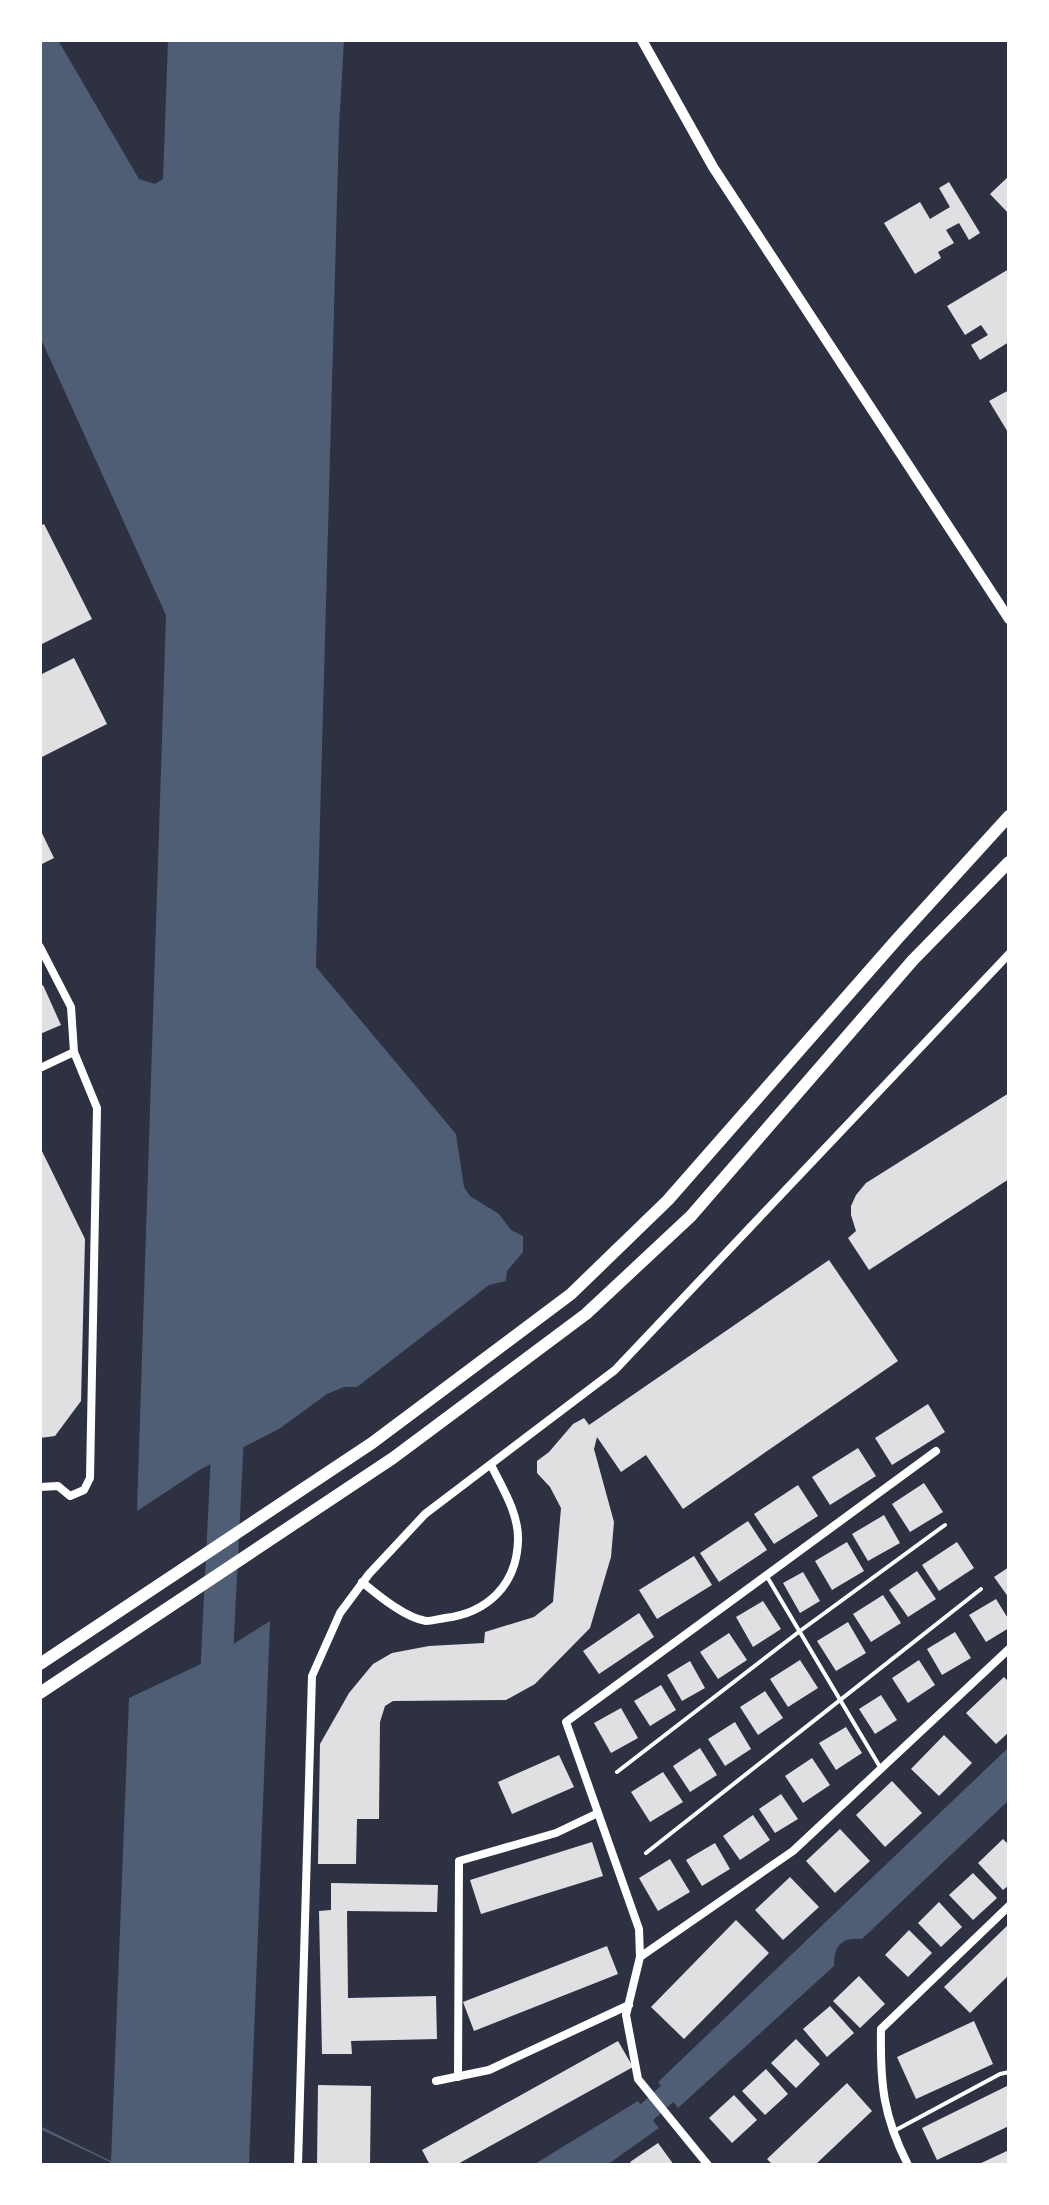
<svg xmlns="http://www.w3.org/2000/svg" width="1049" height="2205" font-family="'Nunito Sans',sans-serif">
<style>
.water{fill:#4f5d75}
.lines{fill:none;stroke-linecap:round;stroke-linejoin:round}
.canal{stroke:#4f5d75;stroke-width:20}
.river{stroke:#4f5d75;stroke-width:32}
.building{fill:#e0e0e3}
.service{stroke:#fff;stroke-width:4}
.minor{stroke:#fff;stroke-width:8}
.tertiary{stroke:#fff;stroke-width:10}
.primary{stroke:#fff;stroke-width:12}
</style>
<rect width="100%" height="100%" fill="#2d3142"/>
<!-- water -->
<path class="water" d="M 40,40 L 58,40 L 139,179 L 155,184 L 163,179 L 168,40 L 344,40 L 339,128 L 316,967 L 456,1134 L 464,1187 L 470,1196 L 499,1214 L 511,1230 L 523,1236 L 523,1252 L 507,1271 L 506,1281 L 489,1285 L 357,1387 L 344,1387 L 327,1394 L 279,1429 L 201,1469 L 137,1511 L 166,615 L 40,337 Z
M 270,1621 L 249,2165 L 110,2165 L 110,2162 L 40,2129 L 40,2126 L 111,2161 L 129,1698 L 205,1662 Z
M 1009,1747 L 1009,1800 L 862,1939 C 842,1937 834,1945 834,1966 L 678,2108 L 658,2082 Z
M 638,2101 L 659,2128 L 607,2165 L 533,2165 Z"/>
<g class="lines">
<!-- canal -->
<path class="canal" d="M 585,2165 L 596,2158 L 687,2076"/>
<!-- river -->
<path class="river" d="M 215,1699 L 229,1414"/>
</g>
<!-- building -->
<path class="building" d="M 1009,176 L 1009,214 L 990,194 Z
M 949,182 L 980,233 L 969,240 L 959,223 L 946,230 L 954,243 L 938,252 L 941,258 L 915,274 L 884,223 L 920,202 L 930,219 L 950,207 L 939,188 Z
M 1009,269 L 1009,342 L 980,360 L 971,345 L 988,335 L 981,325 L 965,335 L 947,306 Z
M 1009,390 L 1009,434 L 989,401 Z
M 44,524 L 92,619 L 40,645 L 40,526 Z
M 74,658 L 107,724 L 40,758 L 40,675 Z
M 40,829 L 54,858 L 40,865 Z
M 43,985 L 61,1025 L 40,1034 L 40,987 Z
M 1009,1093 L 1009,1179 L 869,1270 L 848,1238 L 856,1231 L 851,1215 L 851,1206 L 856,1195 L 866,1183 Z
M 40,1147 L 85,1239 L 81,1401 L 55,1436 L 40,1438 Z
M 829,1260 L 898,1361 L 683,1509 L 646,1455 L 621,1472 L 597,1437 L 594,1449 L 614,1522 L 611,1557 L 590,1628 L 535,1684 L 506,1700 L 393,1701 L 385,1706 L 380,1722 L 379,1819 L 357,1819 L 356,1864 L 318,1864 L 320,1744 L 349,1693 L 373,1664 L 392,1653 L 429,1646 L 484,1643 L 485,1632 L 534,1617 L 553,1602 L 561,1508 L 550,1487 L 537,1473 L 537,1461 L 549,1452 L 573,1424 L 584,1418 L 589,1425 Z
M 928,1404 L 945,1432 L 892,1465 L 875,1438 Z
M 858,1448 L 876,1476 L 830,1505 L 812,1477 Z
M 924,1483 L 943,1512 L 910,1532 L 892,1504 Z
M 798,1485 L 818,1516 L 774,1544 L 754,1514 Z
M 884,1515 L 900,1543 L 868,1561 L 852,1534 Z
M 748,1521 L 767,1550 L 719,1582 L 700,1553 Z
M 847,1542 L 864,1571 L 832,1590 L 815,1561 Z
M 957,1542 L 974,1568 L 939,1591 L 922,1565 Z
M 694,1556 L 712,1585 L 657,1619 L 639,1590 Z
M 1009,1567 L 1009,1598 L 994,1577 Z
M 917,1571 L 936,1599 L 908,1617 L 889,1590 Z
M 803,1572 L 820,1601 L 800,1613 L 783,1583 Z
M 883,1595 L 901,1623 L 871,1642 L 853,1614 Z
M 996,1599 L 1009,1620 L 1009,1628 L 986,1642 L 969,1615 Z
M 763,1601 L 781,1629 L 753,1647 L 736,1617 Z
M 639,1613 L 654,1637 L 599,1674 L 583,1651 Z
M 848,1622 L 866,1653 L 836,1671 L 817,1641 Z
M 955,1632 L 971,1658 L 942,1675 L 927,1649 Z
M 729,1633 L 747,1660 L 718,1679 L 700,1652 Z
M 800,1660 L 818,1688 L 788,1707 L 770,1679 Z
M 919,1660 L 935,1685 L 908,1703 L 892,1678 Z
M 690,1661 L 705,1688 L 682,1701 L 667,1675 Z
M 1004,1677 L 1009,1682 L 1009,1732 L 996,1744 L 966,1713 Z
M 661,1685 L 676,1710 L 650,1726 L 634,1701 Z
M 765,1691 L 783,1718 L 758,1735 L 740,1707 Z
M 881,1695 L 897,1720 L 875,1734 L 859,1709 Z
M 621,1708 L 638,1738 L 611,1753 L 594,1723 Z
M 735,1722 L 751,1749 L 725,1766 L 708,1739 Z
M 846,1727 L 862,1753 L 836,1770 L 819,1743 Z
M 944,1735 L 972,1763 L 939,1796 L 911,1769 Z
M 700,1748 L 717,1775 L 690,1792 L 673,1766 Z
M 559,1755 L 574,1787 L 512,1814 L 498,1782 Z
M 812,1758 L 830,1785 L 803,1803 L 785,1776 Z
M 663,1772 L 683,1802 L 650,1822 L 631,1792 Z
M 892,1781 L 922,1813 L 885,1847 L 856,1815 Z
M 781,1794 L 798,1819 L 775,1833 L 759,1809 Z
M 753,1815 L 770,1840 L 740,1860 L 723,1836 Z
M 840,1829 L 870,1861 L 835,1893 L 806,1861 Z
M 1003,1839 L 1009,1845 L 1009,1885 L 1003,1890 L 978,1863 Z
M 592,1842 L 603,1876 L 481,1914 L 470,1880 Z
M 715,1843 L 730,1869 L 702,1886 L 686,1860 Z
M 670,1859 L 690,1892 L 658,1911 L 639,1878 Z
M 973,1873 L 997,1898 L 973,1920 L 949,1895 Z
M 790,1877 L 819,1907 L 783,1940 L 755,1910 Z
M 331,1883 L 438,1885 L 437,1912 L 347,1911 L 348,1998 L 436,1996 L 437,2039 L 351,2041 L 352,2054 L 322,2054 L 319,1911 L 331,1910 Z
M 939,1902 L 962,1927 L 941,1947 L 918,1923 Z
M 736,1920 L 769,1953 L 684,2039 L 651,2007 Z
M 1009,1924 L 1009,1975 L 970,2013 L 944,1987 Z
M 909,1930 L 932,1953 L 908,1977 L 885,1955 Z
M 607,1946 L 618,1974 L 474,2031 L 463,2002 Z
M 859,1976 L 885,2004 L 860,2028 L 833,2001 Z
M 830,2006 L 854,2033 L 827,2057 L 803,2029 Z
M 974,2021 L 993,2064 L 916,2099 L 897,2057 Z
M 796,2039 L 820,2064 L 796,2088 L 771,2063 Z
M 618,2041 L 633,2067 L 456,2165 L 430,2165 L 422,2150 Z
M 766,2069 L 788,2094 L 765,2115 L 742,2091 Z
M 847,2083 L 872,2111 L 815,2165 L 773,2165 L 767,2159 Z
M 318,2085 L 371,2086 L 370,2165 L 317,2165 Z
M 1009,2085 L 1009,2126 L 937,2160 L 922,2128 Z
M 734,2095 L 757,2120 L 732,2143 L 709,2118 Z
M 658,2143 L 674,2165 L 632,2165 L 630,2162 Z
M 1009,2150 L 1009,2165 L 977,2165 Z"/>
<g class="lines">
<!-- service -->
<path class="service" d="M 766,1575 L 880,1767
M 617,1772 L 800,1631 L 945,1525
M 646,1853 L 981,1589
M 894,2131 L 1000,2074 L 1009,2072"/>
<!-- minor -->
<path class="minor" d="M 40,947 L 71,1007 L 74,1052
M 40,1068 L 74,1052 L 97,1108 L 90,1478 L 84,1490 L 70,1496 L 58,1486 L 40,1487
M 362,1582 C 378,1595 405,1618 426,1621 C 431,1621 439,1619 445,1618 C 487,1613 517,1585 518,1540 C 519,1514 502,1487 491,1465
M 640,1957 L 793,1851 L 1009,1649
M 458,2077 L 459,1861 L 556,1833 L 598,1813
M 436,2081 L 489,2070 L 629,2005
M 298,2165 L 312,1676 L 340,1613 L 369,1574 L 425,1514 L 615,1370 L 1009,954
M 708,2165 L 638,2079 L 626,2015 L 640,1957 L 639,1929 L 566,1722 L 936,1451
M 908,2165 C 883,2116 880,2084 881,2029 L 1009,1906"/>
<!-- tertiary -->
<path class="tertiary" d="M 642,40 L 713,167 L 1009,619"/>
<!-- primary -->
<path class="primary" d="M 40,1664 L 372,1443 L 571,1294 L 668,1200 L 898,938 L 1009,816
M 40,1693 L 393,1458 L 586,1314 L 691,1216 L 913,960 L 1009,862"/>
</g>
<!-- border -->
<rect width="1049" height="2205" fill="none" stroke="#ffffff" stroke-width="84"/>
</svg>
